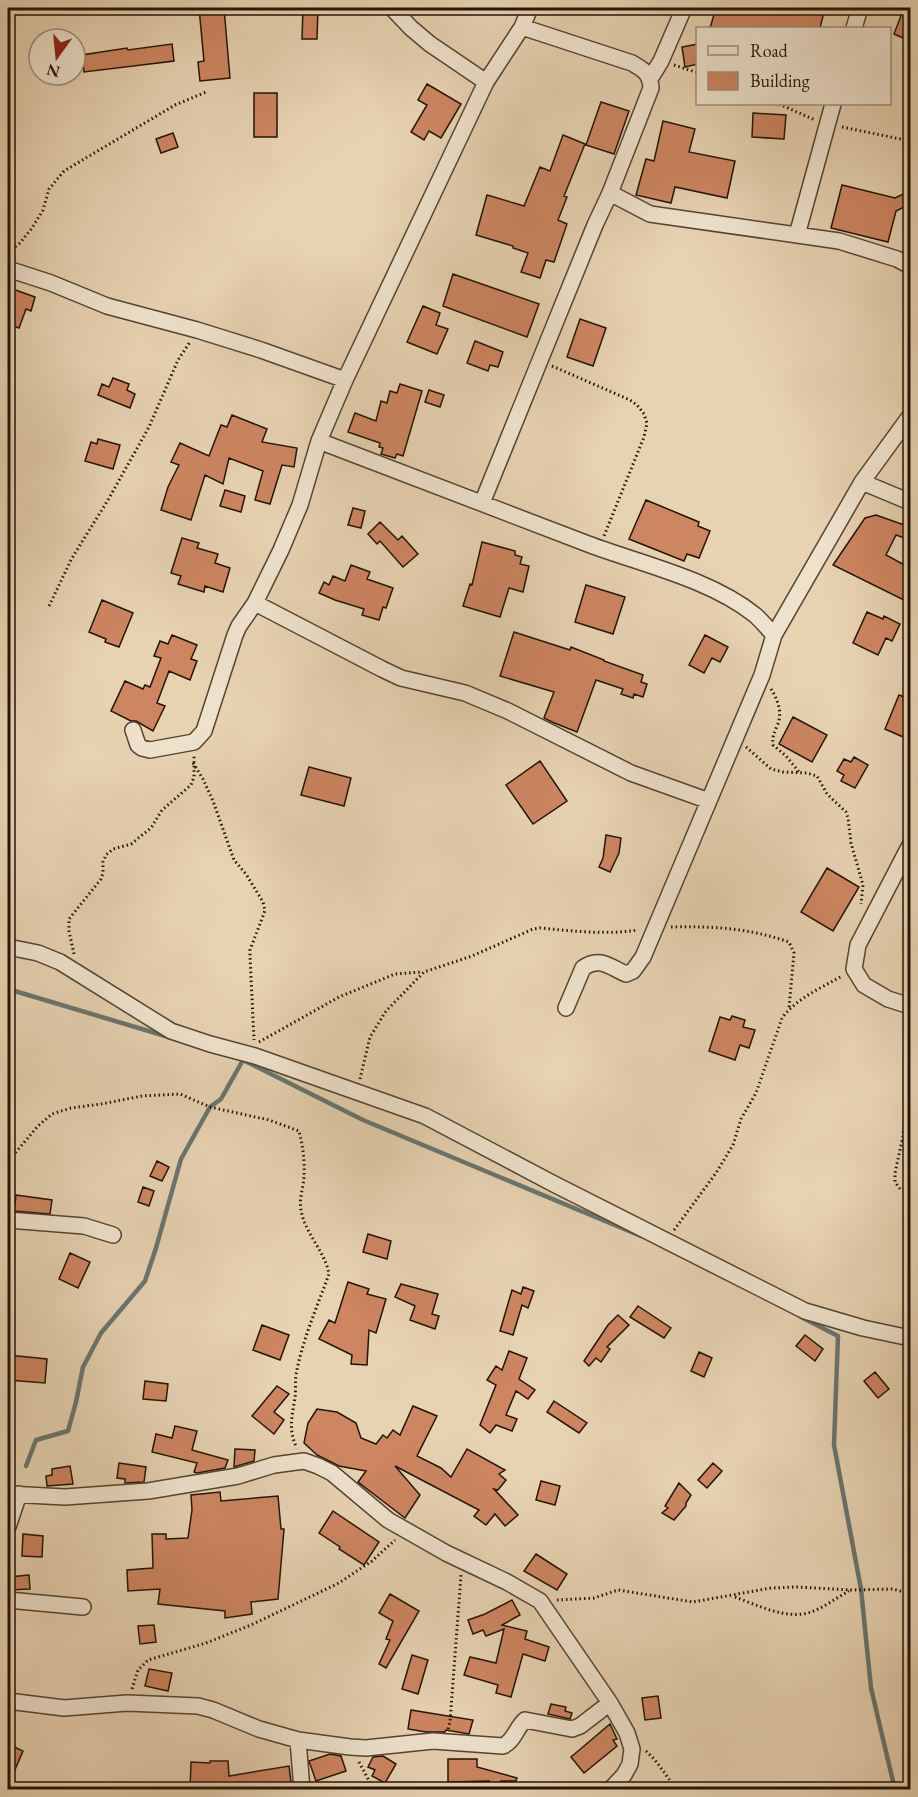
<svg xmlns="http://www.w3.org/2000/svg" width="918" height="1797" font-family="'EB Garamond',serif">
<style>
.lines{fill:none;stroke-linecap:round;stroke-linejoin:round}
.stream{stroke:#6a756f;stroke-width:4.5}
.building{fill:#cd8562;stroke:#231404;stroke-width:1.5}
.street-casing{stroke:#544430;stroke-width:18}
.path{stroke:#231404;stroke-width:3;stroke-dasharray:1.5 3;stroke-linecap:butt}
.street{stroke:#efe2cd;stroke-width:15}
</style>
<rect width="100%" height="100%" fill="#e7d2b2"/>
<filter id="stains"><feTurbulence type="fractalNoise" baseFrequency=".00333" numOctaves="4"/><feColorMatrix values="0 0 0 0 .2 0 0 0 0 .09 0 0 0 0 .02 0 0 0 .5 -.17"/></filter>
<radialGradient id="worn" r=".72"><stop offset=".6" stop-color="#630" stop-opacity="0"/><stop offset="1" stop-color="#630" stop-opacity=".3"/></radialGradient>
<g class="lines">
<!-- stream -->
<path class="stream" d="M 8,989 L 172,1038
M 243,1060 L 363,1120 L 641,1236
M 801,1317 L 838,1336 L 834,1445 L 861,1589 L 871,1688 L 895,1790
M 26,1466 L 36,1440 L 68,1431 L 76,1402 L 83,1367 L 101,1333 L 145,1281 L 156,1248 L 181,1159 L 210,1107 L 221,1099 L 243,1060"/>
</g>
<!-- building -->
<path class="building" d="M 199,8 L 224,8 L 230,78 L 200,81 L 198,62 L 204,61 Z
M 303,8 L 318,8 L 317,39 L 302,39 Z
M 716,8 L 825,8 L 820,28 L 710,28 Z
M 904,8 L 910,8 L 910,41 L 894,34 Z
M 172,44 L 174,61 L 84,72 L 82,55 L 127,48 L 128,50 Z
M 698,44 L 698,64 L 685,67 L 682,47 Z
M 427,84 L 461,104 L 441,138 L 429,131 L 424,140 L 411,132 L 427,105 L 418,100 Z
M 254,93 L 277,93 L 277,137 L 254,137 Z
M 601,102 L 629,111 L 614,154 L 586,145 Z
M 753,113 L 786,115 L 784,139 L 752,137 Z
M 663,121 L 695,129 L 689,152 L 735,161 L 727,198 L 675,187 L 671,203 L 636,195 L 646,159 L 654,161 Z
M 173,133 L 178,147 L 161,153 L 156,139 Z
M 563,135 L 585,144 L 564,196 L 567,197 L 558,220 L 567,224 L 554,262 L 546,260 L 540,278 L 521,272 L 528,253 L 513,248 L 513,246 L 476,235 L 487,195 L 524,206 L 540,167 L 550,171 Z
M 842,185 L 895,198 L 910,191 L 910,204 L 896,211 L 888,242 L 831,228 Z
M 453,274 L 539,304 L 527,337 L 443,306 Z
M 10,288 L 35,297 L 31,311 L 26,309 L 19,328 L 8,324 L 8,296 Z
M 423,306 L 440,313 L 436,325 L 448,329 L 437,354 L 407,342 Z
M 580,319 L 606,328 L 593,366 L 567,357 Z
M 475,341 L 503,352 L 498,367 L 490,365 L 488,371 L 467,363 Z
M 113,378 L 129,384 L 127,390 L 135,394 L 130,408 L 98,395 L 102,384 L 109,387 Z
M 400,384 L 422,391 L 403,456 L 397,454 L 395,458 L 381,454 L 383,448 L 379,447 L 380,443 L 348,432 L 355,413 L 376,421 L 381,401 L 387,403 L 390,391 L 397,393 Z
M 429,390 L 444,395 L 440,407 L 425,402 Z
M 232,415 L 267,429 L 262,442 L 297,448 L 294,467 L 282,465 L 270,504 L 255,500 L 263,471 L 229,458 L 223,484 L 205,475 L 191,520 L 161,510 L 168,487 L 179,465 L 171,462 L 180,443 L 209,456 L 221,425 L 227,427 Z
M 98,439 L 120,445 L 113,469 L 85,461 L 91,442 L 97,444 Z
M 225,490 L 245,496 L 241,512 L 220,506 Z
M 646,500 L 699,522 L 698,526 L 710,531 L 699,558 L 687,554 L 684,561 L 629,539 Z
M 353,508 L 365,511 L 361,528 L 348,525 Z
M 876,515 L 910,527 L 910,540 L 896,535 L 886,555 L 910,568 L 910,603 L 833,565 L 865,518 Z
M 380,522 L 398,540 L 402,536 L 418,554 L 403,567 L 380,541 L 377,544 L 368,534 Z
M 182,538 L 199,543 L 197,548 L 218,554 L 215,563 L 230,568 L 223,592 L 205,586 L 204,592 L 178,584 L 181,576 L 171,573 Z
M 482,542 L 515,551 L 515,555 L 522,557 L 520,564 L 529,566 L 523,592 L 509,588 L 500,617 L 463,606 L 470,584 L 472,585 Z
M 351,565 L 370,572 L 367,579 L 393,588 L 386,608 L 383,607 L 379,620 L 362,615 L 364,609 L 335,600 L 319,593 L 324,582 L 329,585 L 333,576 L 345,581 Z
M 586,585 L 625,597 L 613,634 L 575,622 Z
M 102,600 L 133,613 L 119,647 L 105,642 L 106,639 L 89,632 Z
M 867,612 L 883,619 L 884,616 L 900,624 L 892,641 L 886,638 L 878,655 L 853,643 Z
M 514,632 L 570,650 L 571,647 L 604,660 L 604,661 L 643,675 L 641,682 L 647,684 L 643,697 L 634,694 L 633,698 L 621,694 L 623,689 L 596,680 L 577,732 L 552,722 L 544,718 L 554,692 L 500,676 Z
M 172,635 L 197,645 L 191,659 L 197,661 L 190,680 L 169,671 L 157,703 L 165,706 L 153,731 L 136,721 L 131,721 L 111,711 L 125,681 L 143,689 L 145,685 L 150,687 L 161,658 L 154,656 L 160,641 L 168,644 Z
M 705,635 L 728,647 L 720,662 L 712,658 L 704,673 L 689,665 Z
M 899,695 L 910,699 L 910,740 L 885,729 Z
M 793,717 L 827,735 L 812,762 L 779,744 Z
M 854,757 L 868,765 L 855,788 L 841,781 L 844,775 L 837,771 L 844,759 L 851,762 Z
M 540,761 L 567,801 L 533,824 L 506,785 Z
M 309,767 L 351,778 L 344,806 L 301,795 Z
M 606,835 L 621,838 L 619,853 L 610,872 L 599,867 L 603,858 Z
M 827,868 L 859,887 L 833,931 L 801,912 Z
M 732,1016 L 745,1020 L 743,1027 L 755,1030 L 749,1048 L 740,1045 L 735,1060 L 709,1051 L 720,1017 L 730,1020 Z
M 157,1161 L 169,1167 L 162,1181 L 150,1176 Z
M 143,1187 L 154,1191 L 149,1206 L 138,1202 Z
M 16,1195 L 52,1200 L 50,1214 L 14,1211 Z
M 368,1234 L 391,1241 L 387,1259 L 363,1252 Z
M 70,1253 L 90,1262 L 78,1288 L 59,1279 Z
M 348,1282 L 369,1289 L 367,1294 L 386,1299 L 376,1333 L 369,1330 L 367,1365 L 351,1364 L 352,1355 L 319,1339 L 329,1320 L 335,1323 Z
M 401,1284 L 438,1294 L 432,1314 L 439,1316 L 435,1329 L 410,1320 L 415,1306 L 395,1297 Z
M 523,1287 L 534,1291 L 528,1308 L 522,1305 L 513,1335 L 500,1331 L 512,1290 L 521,1294 Z
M 638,1306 L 671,1328 L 664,1338 L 630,1317 Z
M 618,1315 L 629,1325 L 607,1347 L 610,1349 L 601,1362 L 596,1358 L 589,1366 L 584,1361 L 608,1325 Z
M 262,1325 L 289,1335 L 280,1360 L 253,1350 Z
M 805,1335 L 823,1349 L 815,1361 L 796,1346 Z
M 509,1351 L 527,1358 L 519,1379 L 535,1390 L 528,1399 L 516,1391 L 506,1415 L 517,1419 L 512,1431 L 496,1425 L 490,1433 L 480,1425 L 496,1385 L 487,1380 L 496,1366 L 502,1370 Z
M 699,1352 L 712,1358 L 704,1377 L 691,1371 Z
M 8,1355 L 47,1359 L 45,1383 L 8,1380 Z
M 875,1372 L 889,1389 L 878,1398 L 864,1381 Z
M 145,1381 L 168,1384 L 166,1401 L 143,1399 Z
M 277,1386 L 289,1394 L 274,1412 L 284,1420 L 274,1434 L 252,1416 Z
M 554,1401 L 587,1423 L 579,1433 L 547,1412 Z
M 413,1406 L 437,1416 L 417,1456 L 441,1468 L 451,1477 L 467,1449 L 505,1470 L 499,1474 L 506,1480 L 498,1490 L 494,1489 L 518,1515 L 505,1526 L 495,1514 L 486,1525 L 474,1516 L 479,1510 L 395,1466 L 420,1495 L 405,1518 L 358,1482 L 366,1471 L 339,1466 L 317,1455 L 304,1443 L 308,1423 L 317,1409 L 337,1412 L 356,1423 L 361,1438 L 376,1444 L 383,1435 L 387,1438 L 393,1430 L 400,1435 Z
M 175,1426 L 197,1431 L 192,1450 L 228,1460 L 225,1468 L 197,1473 L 194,1472 L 197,1463 L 152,1452 L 156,1434 L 172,1438 Z
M 235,1449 L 255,1450 L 254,1461 L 234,1467 Z
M 119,1463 L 146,1467 L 144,1482 L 125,1483 L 125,1479 L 117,1478 Z
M 713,1463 L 722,1471 L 707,1488 L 698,1480 Z
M 70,1466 L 73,1484 L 47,1486 L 46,1476 L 52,1475 L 52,1469 Z
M 541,1481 L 560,1486 L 555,1505 L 536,1500 Z
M 679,1483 L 691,1495 L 686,1503 L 686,1506 L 674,1520 L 662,1513 L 668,1508 L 665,1506 Z
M 220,1492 L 221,1501 L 278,1496 L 281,1529 L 284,1529 L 278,1599 L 251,1602 L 252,1614 L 225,1618 L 225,1611 L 158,1604 L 160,1589 L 128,1591 L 127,1570 L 153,1568 L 152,1534 L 166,1534 L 166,1539 L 188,1538 L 192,1510 L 191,1495 Z
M 333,1511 L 379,1542 L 364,1565 L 339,1549 L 340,1547 L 319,1533 Z
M 23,1534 L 43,1536 L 42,1557 L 22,1556 Z
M 536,1554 L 567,1574 L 557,1590 L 524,1571 Z
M 29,1575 L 30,1589 L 8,1590 L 8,1577 Z
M 390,1594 L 419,1611 L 386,1668 L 379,1664 L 390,1640 L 386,1639 L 393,1621 L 379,1613 Z
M 512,1600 L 520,1615 L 502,1625 L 527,1631 L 525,1639 L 549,1647 L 545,1661 L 523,1654 L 511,1697 L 496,1693 L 498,1685 L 464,1675 L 470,1657 L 496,1663 L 504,1629 L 486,1636 L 483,1630 L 473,1634 L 468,1620 L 485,1614 Z
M 154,1625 L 156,1642 L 140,1644 L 138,1626 Z
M 412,1655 L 428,1660 L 418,1694 L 402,1689 Z
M 149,1669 L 172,1673 L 168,1691 L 145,1686 Z
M 658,1696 L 661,1718 L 645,1720 L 642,1698 Z
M 551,1704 L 566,1707 L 565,1711 L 572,1713 L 570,1719 L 548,1714 Z
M 411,1710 L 473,1720 L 469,1734 L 446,1730 L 445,1732 L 426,1732 L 408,1729 Z
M 610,1724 L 617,1739 L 613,1740 L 617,1746 L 584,1773 L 571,1757 Z
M 8,1744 L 23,1751 L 8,1786 Z
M 330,1754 L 341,1756 L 346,1771 L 316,1781 L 309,1761 Z
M 383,1756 L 396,1764 L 385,1783 L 372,1776 L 375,1770 L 368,1767 L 373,1757 Z
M 448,1759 L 477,1759 L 477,1767 L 517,1778 L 516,1781 L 501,1781 L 499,1790 L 487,1790 L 489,1781 L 448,1782 Z
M 210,1761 L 228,1761 L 229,1776 L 289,1766 L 292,1790 L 246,1790 L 245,1784 L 205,1784 L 204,1790 L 190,1790 L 191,1762 L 210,1763 Z"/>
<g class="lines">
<defs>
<path id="street" d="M 392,8 L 411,28 L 430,44 L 486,82
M 854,28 L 860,8
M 650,79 L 661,61 L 684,8
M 610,193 L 650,214 L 839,241 L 897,259 L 910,266
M 797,235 L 833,104
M 8,269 L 51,283 L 107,306 L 197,330 L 261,350 L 345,380
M 319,441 C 408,475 498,509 588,544 C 641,564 710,579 755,615 C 762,621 768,629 774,635
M 862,482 L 910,502
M 482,503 L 595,225 L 610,193 L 651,88 C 650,73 644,70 632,63 L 522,27
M 255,603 L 382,669 L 401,678 L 465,693 L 508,711 L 631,773 L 709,801
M 133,730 L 138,745 L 142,748 L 150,750 L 194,742 L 204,731 L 235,635 L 239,626 L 255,603 L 281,550 L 300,505 L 319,441 L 345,380 L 486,82 L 522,27 L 530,8
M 910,845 L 858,945 L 854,969 L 864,985 L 888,999 L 910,1006
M 8,947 L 38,953 L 60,962 L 171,1031 L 210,1044 L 255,1056 L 425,1116 L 552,1183 L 805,1311 L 863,1328 L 910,1338
M 566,1008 L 583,968 C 599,956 610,967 626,974 L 633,971 L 643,957 L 762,675 L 774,635 L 862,482 L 910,416
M 8,1220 L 84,1226 L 113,1235
M 8,1494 L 65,1497 L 148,1491 L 238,1476 L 274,1465 L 304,1461 L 318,1466 L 332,1473 L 388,1520 L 446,1553 L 507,1582 L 540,1601 L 610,1703 L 627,1733 L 632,1749 L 630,1764 L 624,1775 L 610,1790
M 8,1527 L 19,1494
M 8,1600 L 83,1607
M 8,1701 L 64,1708 L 127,1703 L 198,1706 L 213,1710 L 259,1729 L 298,1740 L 350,1747 L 366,1748 L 433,1741 L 503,1746 C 514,1741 516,1728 525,1720 L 572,1729 L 580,1726 L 610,1703
M 298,1740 L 302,1790"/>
</defs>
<!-- street casing -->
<use href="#street" class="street-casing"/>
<!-- path -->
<path class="path" d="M 674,65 L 698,73
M 779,104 L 815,120
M 842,127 L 910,141
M 8,252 L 20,243 L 32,228 L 43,210 L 49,189 L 64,171 L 175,105 L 206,92
M 552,366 L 630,400 L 637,405 L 644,414 L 647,423 L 644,437 L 604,536
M 49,606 L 72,558 L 108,500 L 149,427 L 178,360 L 190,342
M 771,689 C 778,700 783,714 777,726 C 774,733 772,737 773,745 L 786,756 L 799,772
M 746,747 L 771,769 L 783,772 L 807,773 L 817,776 L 827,794 L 846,812 L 848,818 L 851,843 L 863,885 L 861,904
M 193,763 L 203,779 L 213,801 L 234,860 L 246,874 L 263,902 L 265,910 L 263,916 L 250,950 L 250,956 L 254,1040
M 671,927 C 713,926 748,928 789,942 L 794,953 L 789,1008
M 74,954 L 69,931 L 69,919 L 101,879 L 103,873 L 103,862 L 106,855 L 113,849 L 131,844 L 151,828 L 162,810 L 191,785 L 194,777 L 194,755
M 259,1042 L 339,997 L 395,974 L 422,972
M 360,1079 L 370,1037 L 386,1011 L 424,972 L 472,956 L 533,929 L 540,928 C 573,931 606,935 638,930
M 8,1158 L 16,1152 L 38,1126 L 52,1114 L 71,1108 L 101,1104 L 142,1096 L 180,1094 L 210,1107 L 269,1120 L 299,1131 C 303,1146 305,1162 304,1178 C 303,1188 299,1200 301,1210 C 305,1234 325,1251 329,1274 C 317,1307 302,1341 296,1375 C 295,1383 296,1391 295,1398 C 292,1416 288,1431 297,1448
M 900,1189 L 895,1182 L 895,1173 L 903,1136 L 910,1059
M 674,1230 L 716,1173 L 733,1145 L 741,1119 L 756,1093 L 782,1018 C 797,998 821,988 842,976
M 735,1597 C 757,1605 784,1619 808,1613 C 822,1609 836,1598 849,1591
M 557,1600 L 594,1598 L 618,1590 L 693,1602 L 771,1588 L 796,1587 L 851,1590 L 893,1589 L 910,1594
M 132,1689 L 138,1670 L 148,1660 L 206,1643 L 251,1625 L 339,1583 L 372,1561 L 395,1540
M 448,1729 L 450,1722 L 461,1575
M 646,1751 L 655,1760 L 677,1790
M 359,1762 L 374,1790"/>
<!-- street -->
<use href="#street" class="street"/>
</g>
<!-- margin -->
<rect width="918" height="1797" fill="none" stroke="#e7d2b2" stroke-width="30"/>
<rect x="9" y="9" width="900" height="1779" fill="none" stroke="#231404" stroke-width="3"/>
<rect x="15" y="15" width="888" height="1767" fill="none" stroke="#231404" stroke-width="1.5"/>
<!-- legend -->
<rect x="696" y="27" width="195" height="78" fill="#efe2cd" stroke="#9d907d" stroke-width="1.5"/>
<rect x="708" y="46" width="30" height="9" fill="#efe2cd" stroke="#9d907d" stroke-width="1.5"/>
<text x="750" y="57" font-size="18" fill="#231404">Road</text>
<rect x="708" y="72" width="30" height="18" fill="#cd8562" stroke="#9d907d" stroke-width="1.5"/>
<text x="750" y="87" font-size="18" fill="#231404">Building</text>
<!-- north arrow -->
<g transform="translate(57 57) rotate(195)"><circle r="28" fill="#efe2cd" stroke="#9d907d" stroke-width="1.5"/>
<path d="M0-4.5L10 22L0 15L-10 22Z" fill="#8f2418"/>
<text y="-9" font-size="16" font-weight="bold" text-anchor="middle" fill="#231404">N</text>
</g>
<rect width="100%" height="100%" filter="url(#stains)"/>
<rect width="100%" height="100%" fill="url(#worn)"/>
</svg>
